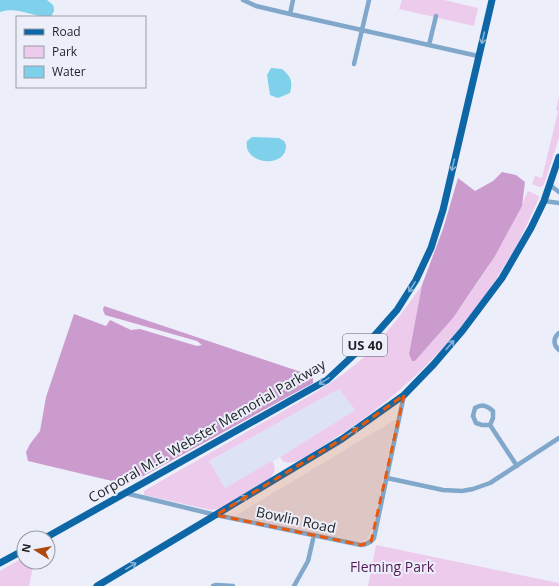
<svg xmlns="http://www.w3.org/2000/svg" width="559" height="586" font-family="'Open Sans',sans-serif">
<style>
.built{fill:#dde2f4}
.green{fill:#edcbed}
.forest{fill:#cc9bcd}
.water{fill:#7ed0eb}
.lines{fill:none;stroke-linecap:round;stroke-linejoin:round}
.street{stroke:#81a7cb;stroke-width:4.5}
.primary{stroke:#0d67a7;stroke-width:7}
.oneway{stroke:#88b2d5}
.marked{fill:#e8590c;fill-opacity:0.2;stroke:#e8590c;stroke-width:3;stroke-dasharray:8 5;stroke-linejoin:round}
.labels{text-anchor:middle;stroke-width:4;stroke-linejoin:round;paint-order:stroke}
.shield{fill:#eceffa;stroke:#5c5e64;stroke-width:1}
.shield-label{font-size:13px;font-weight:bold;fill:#1f2024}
.street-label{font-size:14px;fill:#1f2024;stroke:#eceffa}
.park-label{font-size:14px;fill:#541a57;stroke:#eceffa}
</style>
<rect width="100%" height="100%" fill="#eceffa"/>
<!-- built -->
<path class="built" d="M 339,389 L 355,410 L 280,457 L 225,488 L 209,461 Z
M 396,419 L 373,528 L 367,539 L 360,542 L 235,516 Z"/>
<!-- green -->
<path class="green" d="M 402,0 L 444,0 L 478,8 L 474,26 L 399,9 Z
M 559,96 L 559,138 L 544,184 L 543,186 L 539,187 L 532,184 L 535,176 L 542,178 L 558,111 L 556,110 Z
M 528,191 L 539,196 L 539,198 C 529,220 519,243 506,263 C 458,343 395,403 316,450 C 307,456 287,471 280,457 L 355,410 L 339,389 L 209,461 L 225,488 L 272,461 C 277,469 275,473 269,479 L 219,509 L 211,510 L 144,495 L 144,491 C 187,466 229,442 271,418 C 304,399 339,381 367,354 C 388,333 405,309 422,285 L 409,354 L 415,361 C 428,346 442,332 453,317 C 483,278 508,236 528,191 Z
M 376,545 L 559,583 L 559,586 L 368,586 Z
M 24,557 L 24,562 L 34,562 L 29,586 L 0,586 L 0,571 Z"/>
<!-- forest -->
<path class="forest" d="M 502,172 L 516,175 L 525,182 L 522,206 L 495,256 L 453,318 L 415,361 L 412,361 L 409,354 L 422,285 L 443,229 L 458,178 L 475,191 L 493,181 Z
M 104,306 L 307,374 L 312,376 L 313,379 L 313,383 L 138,479 L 133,475 L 118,481 L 112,481 L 28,461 L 26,452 L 30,444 L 40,431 L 46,397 L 74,314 L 106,326 L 110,320 L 131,330 L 140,329 L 197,346 L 202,345 L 197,341 L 105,315 L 103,310 Z"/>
<!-- water -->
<path class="water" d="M 0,0 L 47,0 L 53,5 C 55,10 54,13 50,17 C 34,17 16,6 0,12 Z
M 271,68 L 282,69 C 291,77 293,81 290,93 L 278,98 L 270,95 L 267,75 Z
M 252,137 L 279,138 L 284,141 L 286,145 C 287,170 242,164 247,141 Z"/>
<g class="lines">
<!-- street -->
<path class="street" d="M 243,0 L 256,6 L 290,14 L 478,56
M 290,14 L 293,0
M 429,45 L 436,16
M 354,64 L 369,0
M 550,185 L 559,192
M 544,201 L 559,203
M 559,333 C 553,338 553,345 559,350
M 490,425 L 482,425 L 476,423 L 473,416 L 475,408 C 482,404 486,405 493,411 L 493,418 L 490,425 L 517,466
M 387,478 L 443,490 L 462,491 L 473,489 L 490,483 L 559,438
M 125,493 L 216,515 L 361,545 C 366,545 370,543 374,538 L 404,395
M 213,586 L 216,585 L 233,586
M 294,586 L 308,561 L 314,535"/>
<!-- primary -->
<path class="primary" d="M 45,538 L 327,380 L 374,336 L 397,310 L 416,280 L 431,248 L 443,210 L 492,0
M 0,563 L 24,550
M 97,586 L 342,439 L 404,395 L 434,364 L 463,330 L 502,278 L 531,228 L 544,201 L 559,157"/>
</g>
<!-- one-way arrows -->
<defs><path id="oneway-shaft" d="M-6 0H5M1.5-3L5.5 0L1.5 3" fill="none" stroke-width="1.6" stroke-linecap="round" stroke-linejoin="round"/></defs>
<g class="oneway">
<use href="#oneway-shaft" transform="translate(483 38) rotate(103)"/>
<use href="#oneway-shaft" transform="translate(453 165) rotate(103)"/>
<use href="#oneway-shaft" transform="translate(412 287) rotate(122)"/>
<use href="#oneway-shaft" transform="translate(450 345) rotate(-49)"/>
<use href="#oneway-shaft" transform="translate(324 381) rotate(148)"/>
<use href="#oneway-shaft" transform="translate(353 431) rotate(-36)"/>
<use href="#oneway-shaft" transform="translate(242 499) rotate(-31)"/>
<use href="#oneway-shaft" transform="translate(131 566) rotate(-31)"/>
</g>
<!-- marked area -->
<path class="marked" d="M 404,395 L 371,542 L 361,545 L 216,515 L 342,439 Z"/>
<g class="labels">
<!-- shield labels -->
<rect class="shield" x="343" y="334" width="44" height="22" rx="3"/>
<g class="shield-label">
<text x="365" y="350">US 40</text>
</g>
<!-- street labels -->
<g class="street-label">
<text transform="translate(207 431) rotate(-30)" y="5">Corporal M.E. Webster Memorial Parkway</text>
<text transform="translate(296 520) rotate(12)" y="5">Bowlin Road</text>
</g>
<!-- park labels -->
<g class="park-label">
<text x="392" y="572">Fleming Park</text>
</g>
</g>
<!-- legend -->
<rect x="16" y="16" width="130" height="72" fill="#eceffa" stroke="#9a9ca4"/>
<rect x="24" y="29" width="20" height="6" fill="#0d67a7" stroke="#9a9ca4"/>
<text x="52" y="36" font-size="12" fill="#1f2024">Road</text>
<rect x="24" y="46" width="20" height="12" fill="#edcbed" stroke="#9a9ca4"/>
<text x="52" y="56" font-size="12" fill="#1f2024">Park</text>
<rect x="24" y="66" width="20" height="12" fill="#7ed0eb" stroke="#9a9ca4"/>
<text x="52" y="76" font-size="12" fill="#1f2024">Water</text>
<!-- north arrow -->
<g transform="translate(36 550) rotate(281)"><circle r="19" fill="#eceffa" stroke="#9a9ca4"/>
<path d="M0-3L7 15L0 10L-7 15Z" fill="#ac490e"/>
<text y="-6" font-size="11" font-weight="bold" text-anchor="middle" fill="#1f2024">N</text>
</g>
</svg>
